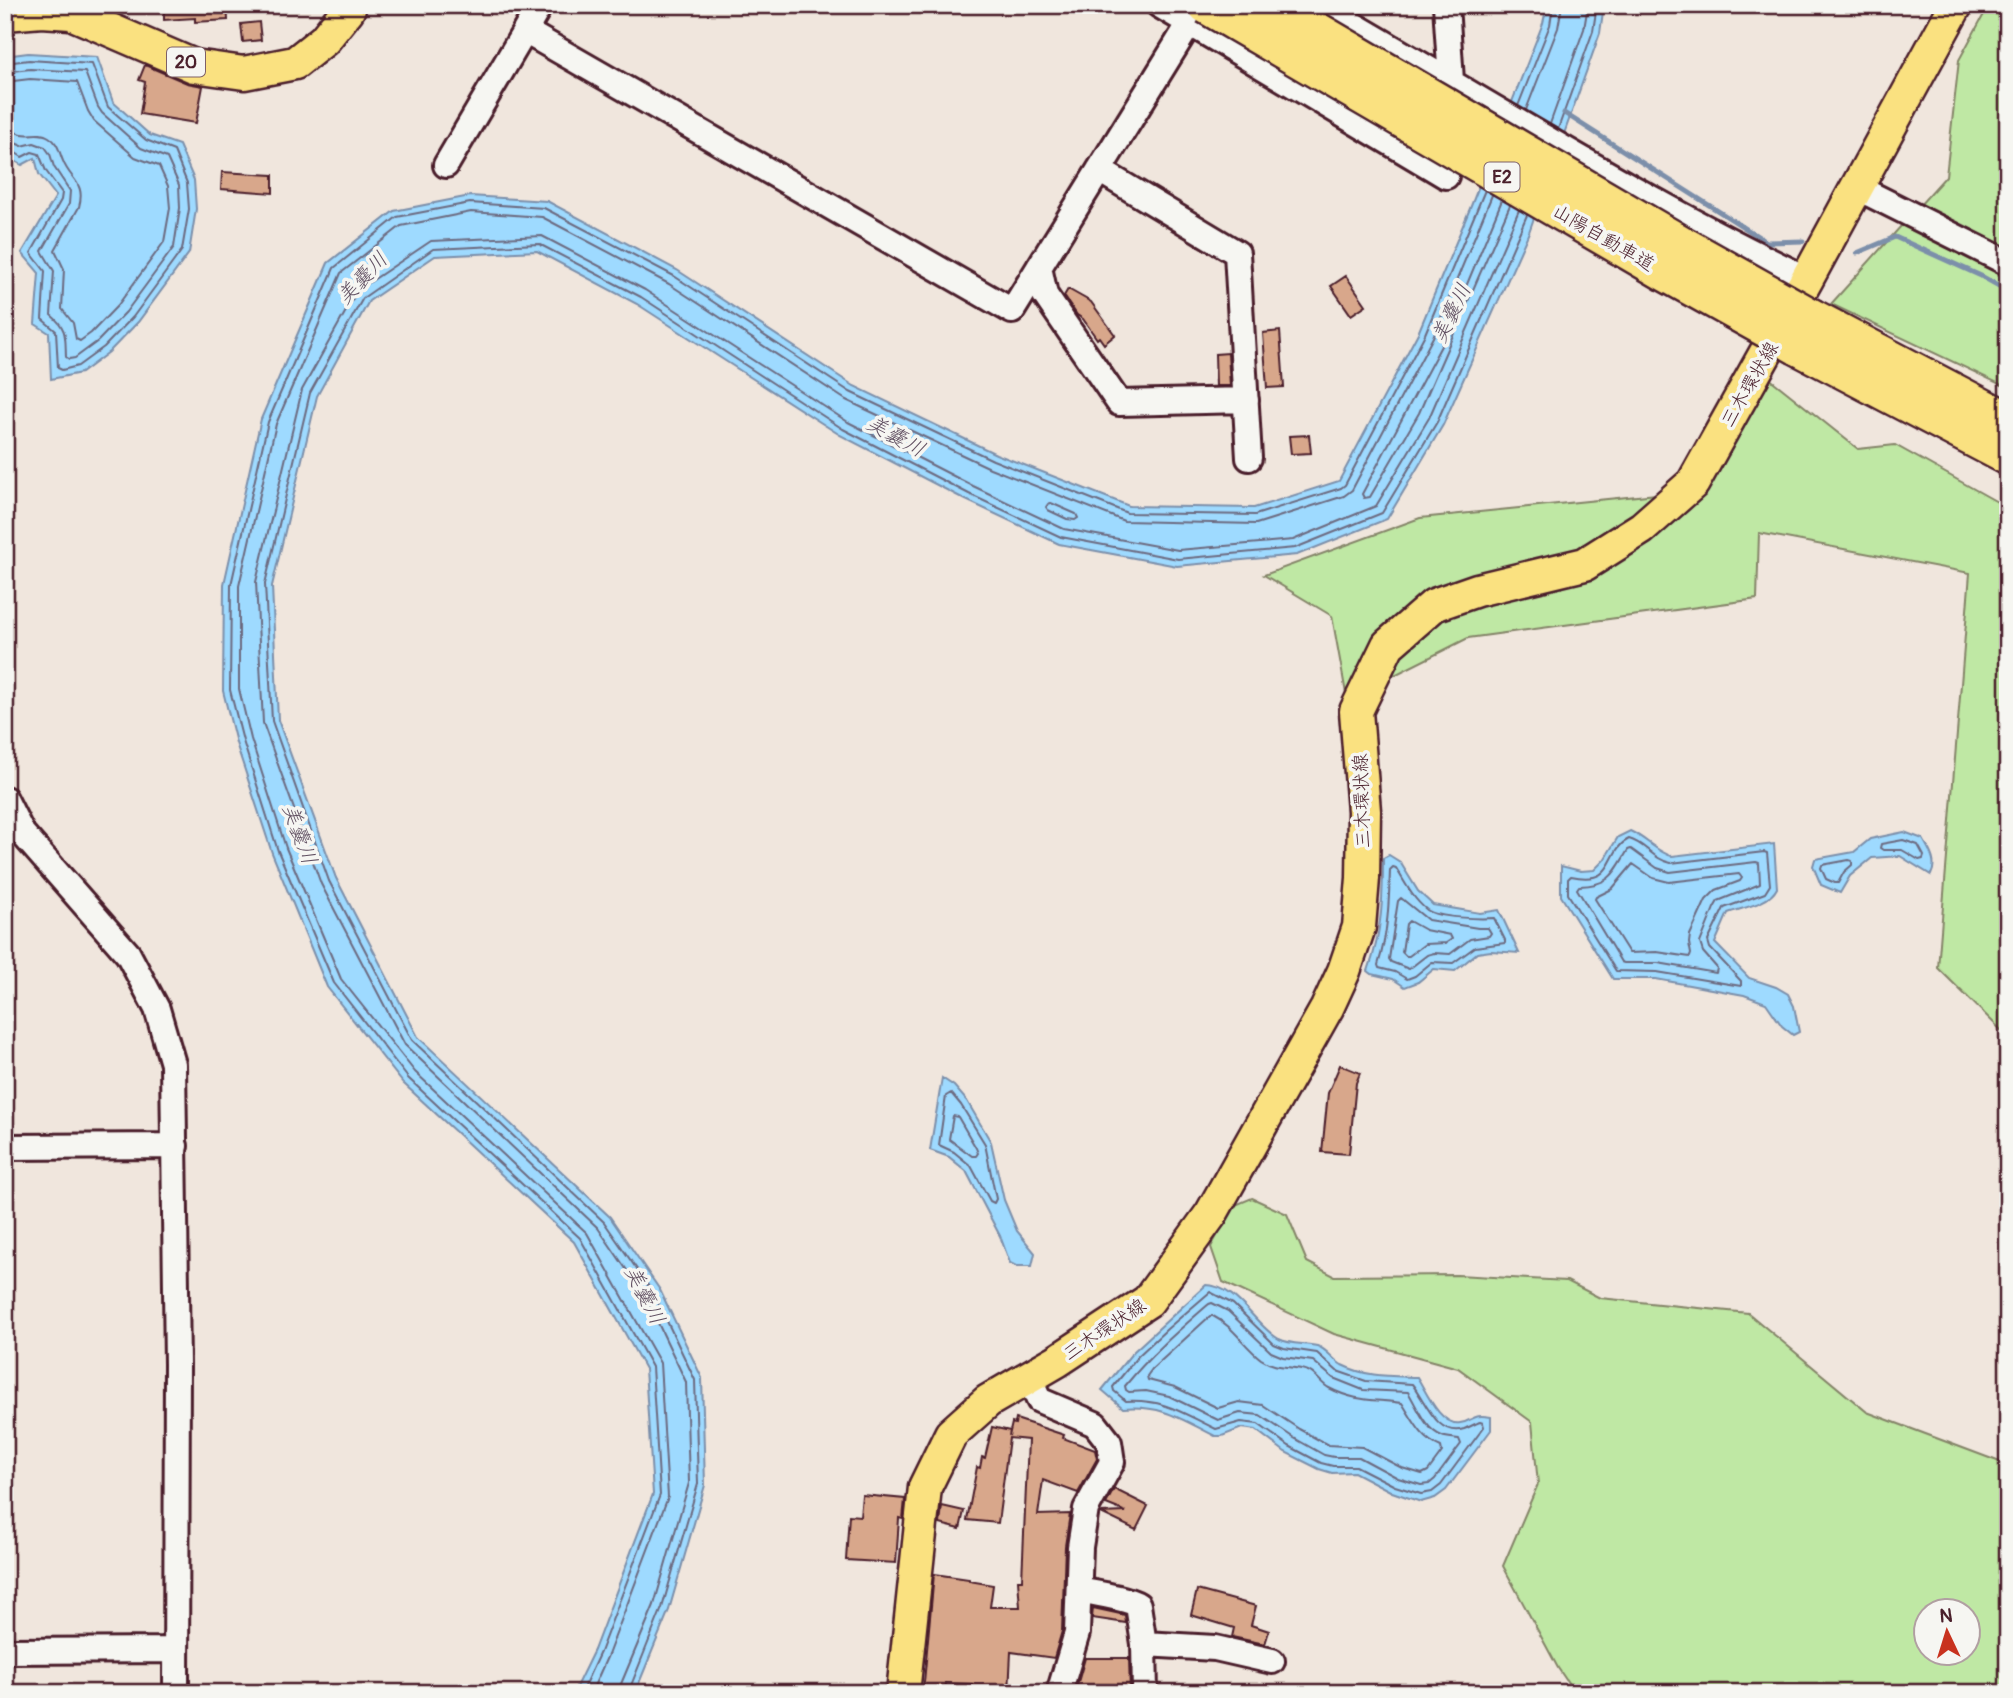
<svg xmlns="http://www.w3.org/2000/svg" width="2013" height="1698" font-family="Pangolin,'Klee One',sans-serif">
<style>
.green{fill:#bfe8a4;stroke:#848468;stroke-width:2;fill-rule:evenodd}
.water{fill:#9edaff;stroke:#7c8faa;stroke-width:2}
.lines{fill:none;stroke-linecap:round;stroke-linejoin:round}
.shore{stroke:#6c6a80;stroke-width:2}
.stream{stroke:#7c8faa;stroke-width:5}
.building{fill:#d8a78b;stroke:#4a1f2b;stroke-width:2}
.minor-casing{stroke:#4a1f2b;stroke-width:30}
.major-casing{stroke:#4a1f2b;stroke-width:37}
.highway-casing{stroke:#4a1f2b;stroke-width:42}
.minor{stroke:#f6f6f2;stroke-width:24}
.major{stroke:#fae180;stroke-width:32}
.highway{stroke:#fae180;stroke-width:37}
.highway-bridge-casing{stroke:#4a1f2b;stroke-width:42;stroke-linecap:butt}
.highway-bridge{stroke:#fae180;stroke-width:37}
.labels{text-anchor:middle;stroke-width:7;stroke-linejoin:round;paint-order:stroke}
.shield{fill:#f6f6f2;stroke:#7e6067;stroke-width:2}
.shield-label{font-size:18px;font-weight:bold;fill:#4a1f2b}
.street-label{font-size:19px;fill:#4a1f2b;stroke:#f6f6f2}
.water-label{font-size:21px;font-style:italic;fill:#5f4e60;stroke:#f6f6f2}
</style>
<rect width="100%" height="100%" fill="#f0e6dd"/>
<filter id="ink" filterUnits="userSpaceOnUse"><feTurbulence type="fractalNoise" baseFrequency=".0143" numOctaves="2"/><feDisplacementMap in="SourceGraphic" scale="14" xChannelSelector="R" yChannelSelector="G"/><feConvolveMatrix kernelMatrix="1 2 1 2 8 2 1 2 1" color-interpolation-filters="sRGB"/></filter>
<g filter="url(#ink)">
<!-- green -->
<path class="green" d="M 1989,5 L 2008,5 L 2008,388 L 1831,304 L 1946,176 L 1959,60 Z
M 1769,378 L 1858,449 L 1895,445 L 2008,508 L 2008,1037 L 1938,968 L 1970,573 L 1759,533 L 1757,599 L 1468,638 L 1347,699 L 1332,616 L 1264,575 L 1420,518 L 1706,489 Z
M 1252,1198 L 1287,1214 L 1307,1262 L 1334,1276 L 1457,1275 L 1567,1281 L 1600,1298 L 1748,1313 L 1867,1412 L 2008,1465 L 2008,1693 L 1575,1693 L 1558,1668 L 1503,1566 L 1538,1484 L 1532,1422 L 1458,1368 L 1334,1334 L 1223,1282 L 1211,1247 L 1233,1206 ZM 1926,1610 L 1968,1610 L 1968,1652 L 1926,1652 Z"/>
<!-- water -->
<path class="water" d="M 1547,5 L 1604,5 L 1600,33 L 1529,232 L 1443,425 L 1387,519 L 1297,555 L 1177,566 L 1059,544 L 966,500 L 840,435 L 637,304 L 537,251 L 435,256 L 369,301 L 317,396 L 272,586 L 278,720 L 336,878 L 418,1037 L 610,1217 L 660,1290 L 702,1378 L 705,1485 L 669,1610 L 635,1693 L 573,1693 L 594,1650 L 653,1494 L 645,1369 L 574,1242 L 403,1083 L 327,987 L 272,853 L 236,743 L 223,691 L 224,584 L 261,419 L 328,263 L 394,211 L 470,196 L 547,201 L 677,270 L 854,386 L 996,454 L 1129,506 L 1254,508 L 1339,481 L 1419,331 L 1471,206 L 1543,23 Z
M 28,53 L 97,57 L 113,102 L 150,135 L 179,145 L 194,180 L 196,209 L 189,253 L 138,322 L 109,352 L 81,373 L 51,379 L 49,333 L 35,324 L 39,273 L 22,253 L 56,196 L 39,174 L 35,158 L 22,165 L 5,155 L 5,56 Z
M 1630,831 C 1646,838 1658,853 1672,856 L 1774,844 L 1777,888 C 1769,904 1745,907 1728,913 L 1715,943 L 1749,978 L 1776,987 L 1788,994 L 1794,1006 L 1799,1032 L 1793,1035 L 1782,1026 L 1766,1003 L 1744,995 L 1656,979 L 1613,979 L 1561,896 L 1561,866 L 1581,871 L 1594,870 L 1604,860 L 1618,837 Z
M 1904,832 L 1923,839 C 1929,850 1938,862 1931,875 L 1900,856 L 1872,858 L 1850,876 L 1840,893 L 1821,885 L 1813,866 L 1815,859 L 1854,852 L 1870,839 Z
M 1389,855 L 1400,862 L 1418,891 L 1433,905 L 1480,913 L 1499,910 L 1519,953 L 1491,951 L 1477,953 L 1455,971 L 1434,969 L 1418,982 L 1405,987 L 1393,979 L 1372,974 L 1368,971 C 1382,933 1383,897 1383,858 Z
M 942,1078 L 954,1086 L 967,1101 L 991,1142 L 1004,1200 L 1017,1231 L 1035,1253 L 1032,1266 L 1016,1266 L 1010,1263 L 1000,1236 L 966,1171 L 949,1157 L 930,1150 Z
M 1206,1285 C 1238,1286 1254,1325 1279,1339 C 1291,1345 1304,1343 1317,1346 C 1327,1349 1333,1360 1342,1365 C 1366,1377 1391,1376 1417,1377 C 1426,1391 1440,1426 1460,1423 C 1475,1421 1471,1413 1491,1417 L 1491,1430 L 1446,1490 L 1435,1498 L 1421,1502 L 1392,1492 L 1354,1472 L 1332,1473 L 1319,1469 L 1285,1452 L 1256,1430 L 1242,1428 L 1222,1436 L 1215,1436 C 1181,1419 1163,1405 1123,1408 L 1102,1390 L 1133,1352 Z"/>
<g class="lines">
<!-- shore -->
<path class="shore" d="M 5,63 L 29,60 L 92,64 L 108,107 L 146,140 L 174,151 L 187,183 L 189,209 L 182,250 L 133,317 L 104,347 L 78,366 L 62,370 L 58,368 L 56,331 L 42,319 L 45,271 L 31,253 L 61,200 L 62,193 L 46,171 L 39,154 L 32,152 L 22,157 L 11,150 L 5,150
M 5,72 L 30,69 L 85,72 L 98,107 L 102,113 L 141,148 L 167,158 L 179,185 L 180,208 L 174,247 L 126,312 L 98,341 L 75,358 L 69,359 L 66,357 C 65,337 68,329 51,315 L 54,271 L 42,251 L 69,204 L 70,191 L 54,167 L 50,154 L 45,147 L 34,143 L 22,146 L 13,142 L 5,141
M 5,82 L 30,79 L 77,82 L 88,111 L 94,121 L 135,157 L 159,166 L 168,186 L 170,208 L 164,242 L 118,305 L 91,333 L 80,341 L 76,339 L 73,323 L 62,309 L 64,269 L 55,250 L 79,207 C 86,182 70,180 63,161 C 59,152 59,143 49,137 C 39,131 32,136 22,134 C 16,133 12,130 5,130
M 1518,106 L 1550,25 L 1553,5
M 1526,110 L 1558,28 L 1562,5
M 1550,124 L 1584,29 L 1588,5
M 1558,129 L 1593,31 L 1597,5
M 1502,200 L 1443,342 L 1362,494 L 1364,498 L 1370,497 L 1419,413 L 1510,205
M 1048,504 L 1051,503 L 1076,514 L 1078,518 L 1075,520 L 1067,519 L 1048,510 L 1046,507 Z
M 1629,839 C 1645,843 1654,860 1671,863 L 1764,852 L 1767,853 L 1770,885 L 1765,893 L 1724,908 L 1708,941 L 1710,948 L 1741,981 L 1741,986 L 1657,972 L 1616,971 L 1568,894 L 1568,879 L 1571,876 C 1618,886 1604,851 1629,839 Z
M 1903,840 L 1918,845 L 1924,856 L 1923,859 L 1919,860 L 1902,850 L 1883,850 L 1880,848 L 1881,844 Z
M 1631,849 L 1657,868 L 1670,872 L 1756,862 L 1759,863 L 1760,884 L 1718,901 L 1714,908 L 1700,943 L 1703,952 L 1717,968 L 1716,973 L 1658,963 L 1624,963 L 1621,962 L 1577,889 L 1579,886 C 1610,885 1613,875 1628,850 Z
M 1849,860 L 1852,861 L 1852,865 L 1844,872 L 1838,883 L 1835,883 L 1826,879 L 1821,868 L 1822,865 Z
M 1633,864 L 1653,878 L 1669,882 L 1739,874 L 1742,878 L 1740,881 L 1716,890 L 1706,900 L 1690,935 L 1689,943 L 1691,954 L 1690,957 L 1657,952 L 1629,953 L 1595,899 L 1596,897 L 1612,889 Z
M 1393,867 L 1396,868 C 1405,883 1413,899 1427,910 C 1438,918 1480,919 1494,918 L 1505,940 L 1505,943 L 1475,947 L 1453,963 L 1432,962 L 1415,976 L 1407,979 L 1395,972 L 1379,968 L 1378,965 C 1388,934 1389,902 1390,870 Z
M 1401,898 L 1428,920 L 1478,928 L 1488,928 L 1491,933 L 1489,936 L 1470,939 L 1450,954 L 1434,953 L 1427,955 L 1409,969 L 1391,962 L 1389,959 L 1398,901 Z
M 1409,921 L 1425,930 L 1450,935 L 1452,939 L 1446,943 L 1425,944 L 1409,956 L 1406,956 L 1402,952 L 1406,924 Z
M 951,1093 L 961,1105 L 985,1144 L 996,1199 L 994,1203 L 990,1201 L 971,1166 L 954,1152 L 939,1145 L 946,1096 Z
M 953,1116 L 958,1117 L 976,1148 L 978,1153 L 976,1156 L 972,1156 L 949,1139 Z
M 1210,1292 L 1233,1304 L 1274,1344 L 1284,1348 L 1317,1353 L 1337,1371 L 1366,1381 L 1412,1384 C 1425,1400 1437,1438 1464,1429 C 1469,1427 1475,1424 1480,1422 L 1483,1423 L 1484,1427 L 1441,1485 L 1432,1492 L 1421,1494 L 1395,1486 L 1356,1466 L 1333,1466 L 1321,1463 L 1289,1446 L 1258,1424 L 1241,1422 L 1216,1429 C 1182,1413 1165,1399 1126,1401 L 1114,1391 L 1113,1387 L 1138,1356 L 1167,1329 Z
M 1212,1303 L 1228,1311 L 1271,1352 L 1283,1357 L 1313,1361 L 1333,1378 L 1363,1390 L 1408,1392 C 1417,1406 1425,1430 1442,1436 C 1447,1438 1454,1438 1459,1439 L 1461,1444 L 1435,1479 L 1429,1484 L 1421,1485 L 1398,1478 L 1359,1457 L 1334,1457 L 1324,1455 L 1294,1438 L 1260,1415 L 1240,1413 L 1218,1420 L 1169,1396 L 1146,1391 L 1129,1392 L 1126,1390 L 1125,1386 C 1150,1355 1179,1330 1209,1304 Z
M 1210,1316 L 1213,1316 C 1233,1326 1244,1346 1261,1359 C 1277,1370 1292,1365 1308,1371 C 1316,1374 1321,1384 1329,1388 C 1356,1402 1373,1399 1402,1403 C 1413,1420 1421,1439 1441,1447 L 1442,1452 L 1428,1471 L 1422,1474 L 1402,1468 L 1362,1447 L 1328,1445 L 1299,1429 L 1263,1405 L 1239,1402 L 1218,1408 L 1175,1387 L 1148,1380 L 1147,1376 L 1152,1369 Z
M 581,1693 L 600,1652 L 660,1495 L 652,1367 L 580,1238 L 408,1078 L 334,983 L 278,851 L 243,741 L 230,690 L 231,585 L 268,422 L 334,268 L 397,217 L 470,203 L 544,208 L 674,276 L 850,392 L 993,460 L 1127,513 L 1255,515 L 1341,488 L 1345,485 L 1425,334 L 1485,190
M 591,1693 L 608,1655 L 668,1497 L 660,1363 L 587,1233 L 415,1072 L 341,979 L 286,848 L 251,739 L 239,689 L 239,586 L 276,424 L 341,273 L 401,226 L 471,212 L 542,217 L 669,284 L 846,400 L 990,468 L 1124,521 L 1256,524 L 1344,496 L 1352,490 L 1433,337 L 1492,195
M 620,1693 L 621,1684 L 654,1605 L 689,1483 L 686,1382 L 646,1298 L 598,1228 L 405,1045 L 321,884 L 263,723 L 256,582 L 302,390 L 356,293 L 361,288 L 431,241 L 542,236 L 645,290 L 848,422 L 973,486 L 1064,529 L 1178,550 L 1293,540 L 1376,506 L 1429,418 L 1519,210
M 629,1693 L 630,1688 L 662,1608 L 698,1484 L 695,1380 L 654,1294 L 604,1222 L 412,1040 L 329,881 L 272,721 L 265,584 L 310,393 L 363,298 L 433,249 L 539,244 L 641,297 L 843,429 L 969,494 L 1061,537 L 1178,559 L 1295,548 L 1382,513 L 1437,422 L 1527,215"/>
<!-- stream -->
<path class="stream" d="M 1564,113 L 1767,242 L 1803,241
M 1857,253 L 1895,237 L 1981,276 L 2008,291"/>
</g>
<!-- building -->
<path class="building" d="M 164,5 L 227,5 L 228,20 L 195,22 L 195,18 L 164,20 Z
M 259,22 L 261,40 L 243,42 L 241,24 Z
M 145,65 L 187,83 L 203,86 L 196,123 L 140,114 L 145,82 L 139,80 Z
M 222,172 L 273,175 L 273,193 L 221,189 Z
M 1346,276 L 1366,305 L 1351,315 L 1331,286 Z
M 1068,289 L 1091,302 L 1115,335 L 1104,344 L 1099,337 L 1097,339 L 1083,319 L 1077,315 L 1064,296 Z
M 1280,331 L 1284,387 L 1267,388 L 1263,333 Z
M 1228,353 L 1230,386 L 1216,386 L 1215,354 Z
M 1309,435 L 1311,453 L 1291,454 L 1289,436 Z
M 1340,1065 L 1360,1073 L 1356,1083 L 1349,1154 L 1322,1152 L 1328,1093 Z
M 1016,1419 L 1064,1435 L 1063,1438 L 1095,1450 L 1097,1459 L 1078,1493 L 1043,1480 L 1038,1515 L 1070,1514 L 1065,1546 L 1062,1631 L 1054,1658 L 1011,1652 L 1009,1693 L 973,1691 L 973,1684 L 945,1683 L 945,1693 L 923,1693 L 934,1574 L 969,1579 L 969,1581 L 993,1585 L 990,1607 L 1020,1607 L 1018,1580 L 1022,1580 L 1028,1440 L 1009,1438 L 998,1523 L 967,1520 L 977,1467 L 980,1468 L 982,1457 L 985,1458 L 992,1427 L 1010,1431 L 1009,1436 L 1012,1423 L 1015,1424 Z
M 1114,1489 L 1148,1506 L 1136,1530 L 1101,1513 L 1126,1512 L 1106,1504 Z
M 862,1495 L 905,1499 L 903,1519 L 899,1518 L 896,1563 L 846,1560 L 849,1515 L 860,1516 Z
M 942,1506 L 964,1511 L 960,1529 L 940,1524 Z
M 1197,1590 L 1256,1606 L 1251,1625 L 1269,1631 L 1265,1644 L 1232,1637 L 1234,1628 L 1191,1615 Z
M 1093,1608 L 1125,1615 L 1126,1623 L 1092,1618 Z
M 1085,1658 L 1129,1658 L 1130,1693 L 1102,1693 L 1102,1690 L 1076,1689 Z"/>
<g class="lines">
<defs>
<path id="minor" d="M 540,5 L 525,31 L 1012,311 L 1201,5
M 1159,5 L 1446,176
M 1319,5 C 1481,98 1639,199 1807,279
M 1446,5 L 1451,81
M 446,165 L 525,31
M 1099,170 L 1237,253 L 1249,458
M 1856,187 L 2008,263
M 1039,267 L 1045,295 L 1119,403 L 1246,400
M 5,799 L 22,833 L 128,954 L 157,1009 L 173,1064 L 177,1364 L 176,1693
M 5,1147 L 175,1146
M 1028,1376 L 1039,1400 L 1095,1424 L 1109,1442 L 1112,1462 L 1086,1509 L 1080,1547 L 1077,1633 L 1059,1693
M 1079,1590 C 1093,1593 1127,1598 1138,1605 L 1144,1644 L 1145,1693
M 1144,1644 L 1215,1648 L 1272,1661
M 5,1651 L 176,1650"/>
<path id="major" d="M 5,14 L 42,11 L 71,13 L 194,66 L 244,73 L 295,63 L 324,40 L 348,10 L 350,5
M 903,1693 L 925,1487 L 951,1434 L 988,1401 L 1057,1361 L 1148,1301 L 1211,1214 L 1327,1008 L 1344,971 L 1359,927 L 1363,878 L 1364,811 L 1356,711 L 1388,645 L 1434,605 L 1477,590 L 1585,564 L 1642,528 L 1693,483 L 1807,279 L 1956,5"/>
<path id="highway" d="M 1812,318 L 2008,421
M 1798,346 L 2008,456"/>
</defs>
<!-- minor casing -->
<use href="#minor" class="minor-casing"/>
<!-- major casing -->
<use href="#major" class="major-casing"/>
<!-- highway casing -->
<use href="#highway" class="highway-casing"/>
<!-- minor -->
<use href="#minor" class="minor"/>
<!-- major -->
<use href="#major" class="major"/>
<!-- highway -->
<use href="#highway" class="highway"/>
<defs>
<path id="highway-bridge" d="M 1207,5 L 1667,273 L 1798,346
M 1272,5 L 1682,245 L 1812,318"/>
</defs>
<!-- highway-bridge casing -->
<use href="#highway-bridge" class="highway-bridge-casing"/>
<!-- highway-bridge -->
<use href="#highway-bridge" class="highway-bridge"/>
</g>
</g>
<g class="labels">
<!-- shield labels -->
<g class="shield">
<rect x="167" y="47.5" width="38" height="29" rx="5"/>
<rect x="1484.5" y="162.5" width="35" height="29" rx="5"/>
</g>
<g class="shield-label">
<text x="186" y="68">20</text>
<text x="1502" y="183">E2</text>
</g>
<!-- street labels -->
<g class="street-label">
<text transform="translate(1604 237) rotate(30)" y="7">山陽自動車道</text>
<text transform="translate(1749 384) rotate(-60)" y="7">三木環状線</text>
<text transform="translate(1361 801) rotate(-92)" y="7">三木環状線</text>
<text transform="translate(1104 1329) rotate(-34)" y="7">三木環状線</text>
</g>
<!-- water labels -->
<g class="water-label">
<text transform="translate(362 278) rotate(-46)" y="7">美嚢川</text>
<text transform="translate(1451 313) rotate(-64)" y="7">美嚢川</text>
<text transform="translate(896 436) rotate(29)" y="7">美嚢川</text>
<text transform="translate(300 834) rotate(70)" y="7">美嚢川</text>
<text transform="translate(645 1295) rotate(63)" y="7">美嚢川</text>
</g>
</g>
<!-- margin -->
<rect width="2013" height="1698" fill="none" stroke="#f6f6f2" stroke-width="28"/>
<rect x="14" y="14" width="1985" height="1670" fill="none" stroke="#4a1f2b" stroke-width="2.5" filter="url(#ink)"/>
<!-- north arrow -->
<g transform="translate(1947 1632) rotate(356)"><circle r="33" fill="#f6f6f2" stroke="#b1a0a2" stroke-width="2"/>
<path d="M0-5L12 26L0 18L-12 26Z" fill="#c8321e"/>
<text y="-10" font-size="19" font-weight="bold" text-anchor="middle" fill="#4a1f2b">N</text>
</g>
</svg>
